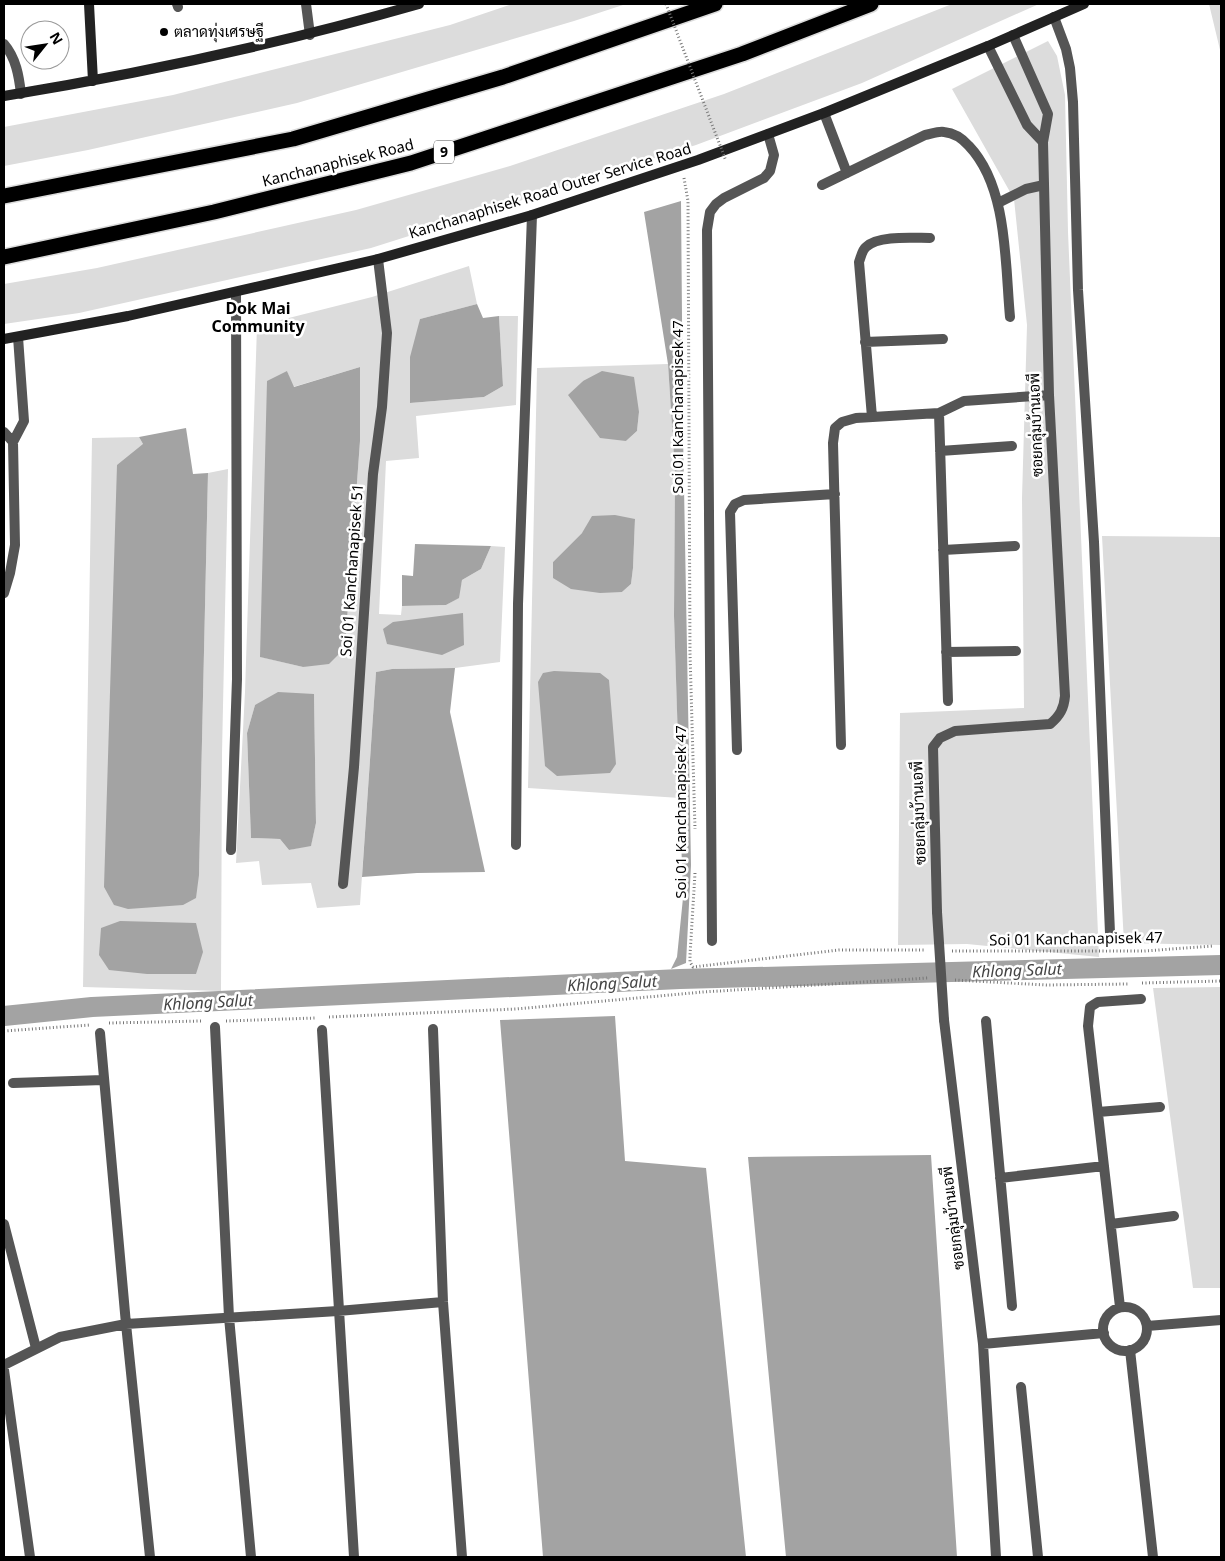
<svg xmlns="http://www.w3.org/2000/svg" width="1225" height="1561" font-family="'Noto Sans',Sarabun,sans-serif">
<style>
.green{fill:#dcdcdc;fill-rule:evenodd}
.water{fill:#a3a3a3}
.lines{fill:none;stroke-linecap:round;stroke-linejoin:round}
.canal{stroke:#a3a3a3;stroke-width:20}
.highway-casing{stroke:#dbdbdb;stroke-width:18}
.path{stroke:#777;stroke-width:3;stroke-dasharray:1 2.5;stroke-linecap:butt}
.lane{stroke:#555;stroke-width:10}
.street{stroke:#555;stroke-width:10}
.secondary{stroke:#222;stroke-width:10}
.highway{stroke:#000;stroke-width:15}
.path-bridge{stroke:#777;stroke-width:3;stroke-dasharray:1 2.5;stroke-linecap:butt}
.street-bridge{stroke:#555;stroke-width:10}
.poi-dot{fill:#000;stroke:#fff;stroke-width:2}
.labels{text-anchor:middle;stroke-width:5;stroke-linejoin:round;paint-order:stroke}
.shield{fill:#fff;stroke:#4c4c4c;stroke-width:1}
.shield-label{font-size:14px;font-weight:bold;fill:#000}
.poi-label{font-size:15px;fill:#000;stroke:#fff;text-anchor:start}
.street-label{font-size:15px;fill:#000;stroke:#fff}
.neighbourhood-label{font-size:16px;font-weight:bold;fill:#000;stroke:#fff}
.water-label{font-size:16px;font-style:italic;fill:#444;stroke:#fff}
</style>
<rect width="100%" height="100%" fill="#fff"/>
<!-- green -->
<path class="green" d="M 512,4 L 626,4 L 574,21 L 297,103 L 88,150 L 4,166 L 4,127 L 173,95 L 450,25 Z
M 952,4 L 1039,4 L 862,83 L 696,145 L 371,248 L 79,313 L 4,324 L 4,284 L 97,268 L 356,210 L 510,166 L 724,94 Z
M 1209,4 L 1221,4 L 1221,54 Z
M 1048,41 L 1057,56 L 1065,95 L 1068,232 L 1099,957 L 967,944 L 898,945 L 900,713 L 1024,708 L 1022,498 L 1027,325 L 1014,199 L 952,89 Z
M 469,266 L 477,304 L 420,319 L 410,403 L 484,397 L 503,386 L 499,316 L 518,316 L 516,405 L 416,416 L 419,458 L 386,461 L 379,614 L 401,615 L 402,606 L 446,605 L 458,598 L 462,580 L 481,569 L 491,546 L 505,547 L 500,662 L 455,668 L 392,669 L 376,672 L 360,905 L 317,908 L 311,883 L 262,885 L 259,861 L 236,863 L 245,692 L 257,326 L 372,297 ZM 360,367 L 360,441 L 345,648 L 303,667 L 261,657 L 287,371 L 293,387 ZM 314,694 L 316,823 L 311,845 L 289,850 L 280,839 L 251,838 L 247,733 L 255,705 Z
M 668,364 L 675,473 L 674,616 L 680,798 L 528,788 L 537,368 ZM 583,381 L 639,412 L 637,431 L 626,441 L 569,395 ZM 635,519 L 633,568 L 631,584 L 622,592 L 553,562 L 582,533 Z
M 139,437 L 143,444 L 199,875 L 208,473 L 228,469 L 222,754 L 221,991 L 83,987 L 92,438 Z
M 1102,536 L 1221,537 L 1221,945 L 1124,943 Z
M 1221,987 L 1221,1288 L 1193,1288 L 1153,988 Z"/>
<!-- water -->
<path class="water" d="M 681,201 L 683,433 L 691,865 L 686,963 L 671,969 L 677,957 L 683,898 L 674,616 L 675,473 L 668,364 L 644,212 Z
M 477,304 L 483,318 L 499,316 L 503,386 L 484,397 L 410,403 L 410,357 L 420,319 Z
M 360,367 L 360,441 L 345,648 L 329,664 L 303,667 L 260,657 L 267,381 L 287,371 L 294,387 Z
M 602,371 L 634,377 L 639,412 L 637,431 L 626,441 L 600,438 L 568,395 L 583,381 Z
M 186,428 L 193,474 L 208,473 L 199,875 L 196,898 L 183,905 L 128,909 L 114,905 L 104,887 L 117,465 L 143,444 L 139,437 Z
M 615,515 L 635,519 L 633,568 L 631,584 L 622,592 L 600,593 L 571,589 L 553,578 L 553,562 L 582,533 L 592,516 Z
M 415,544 L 491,546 L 481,569 L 462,580 L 459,598 L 446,605 L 402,606 L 402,575 L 413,576 Z
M 463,613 L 464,645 L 442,655 L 387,644 L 383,629 L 393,622 Z
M 455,668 L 450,712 L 485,872 L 417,873 L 362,877 L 376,672 L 392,669 Z
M 554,671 L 600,673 L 609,680 L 616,764 L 610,773 L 557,776 L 545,766 L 538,682 L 543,673 Z
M 278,692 L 314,694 L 316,823 L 311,846 L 289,850 L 280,839 L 251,838 L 247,733 L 255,705 Z
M 120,921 L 196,923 L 203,952 L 196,974 L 147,974 L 109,970 L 99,955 L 101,928 Z
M 615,1016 L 625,1161 L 706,1168 L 746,1557 L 543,1557 L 500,1020 Z
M 931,1155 L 957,1557 L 786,1557 L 748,1157 Z"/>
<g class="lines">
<!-- canal -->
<path class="canal" d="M 4,1016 L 92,1007 L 680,979 L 1221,965"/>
<defs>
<path id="highway" d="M 4,196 L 293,139 L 503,77 L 715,4
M 4,257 L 214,212 L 411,163 L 742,54 L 871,4"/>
</defs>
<!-- highway casing -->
<use href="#highway" class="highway-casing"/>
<!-- path -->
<path class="path" d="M 684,178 L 688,201 L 690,653 L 695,829
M 695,873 L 690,955 L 690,962 L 693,967 L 839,950 L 925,950
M 952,951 L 1144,951 L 1213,946
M 955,980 L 1046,985 L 1128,984
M 1142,983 L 1221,981
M 329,1017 L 516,1009 L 703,992 L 928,978
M 226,1021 L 315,1018
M 109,1023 L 202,1021
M 4,1031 L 90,1025"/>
<!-- lane -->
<path class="lane" d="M 177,4 L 178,7
M 306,4 L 310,35
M 824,113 L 847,173
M 822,185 L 925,135 C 931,134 938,131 944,132 C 955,133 962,138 969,146 C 1008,187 1005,264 1010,317
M 998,203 L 1026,189 L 1044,185"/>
<!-- street -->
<path class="street" d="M 1054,17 L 1066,49 L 1070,68 L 1073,102 L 1078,290 L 1094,542 L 1110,933
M 4,44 C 16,58 19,76 21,94
M 988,46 L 1027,125 L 1043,142
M 865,342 L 943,339
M 939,413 L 948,701
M 872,417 L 859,262 C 861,257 862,250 866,247 C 878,235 913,238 930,238
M 4,432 L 13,442
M 940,451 L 1012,446
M 943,550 L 1015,546
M 4,593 L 10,573 L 15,545 L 13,442 L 24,421 L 18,337
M 946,652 L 1016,651
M 841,745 L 833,443 L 835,428 L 842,422 L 856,418 L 939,413 L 964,401 L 1049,395
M 737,750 L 730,512 L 735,504 L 744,500 L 835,494
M 516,845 L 518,604 L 532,215
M 231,850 L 237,679 L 236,292
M 343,884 L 354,767 L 373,474 L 382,407 L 387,333 L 378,259
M 937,912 L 933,747 L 940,738 L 955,731 L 1050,724 C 1060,716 1064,708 1065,696 L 1049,395 L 1043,142 L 1048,114 L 1013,35
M 712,941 L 707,230 L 710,212 L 716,204 L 724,198 L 764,178 L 770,171 L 774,155 L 768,134
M 944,1020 L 983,1344 L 996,1557
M 986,1021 L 1012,1306
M 215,1027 L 229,1317 L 251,1557
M 433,1029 L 443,1302 L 462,1557
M 322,1030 L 354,1557
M 100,1033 L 126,1324 L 150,1557
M 13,1083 L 103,1080
M 1098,1112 L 1160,1107
M 1000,1178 L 1104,1166
M 4,1224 L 36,1348
M 1111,1224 L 1174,1216
M 1120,1307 L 1088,1026 L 1090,1007 L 1098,1002 L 1141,999
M1103 1329a22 22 0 1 1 44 0a22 22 0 1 1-44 0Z
M 1147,1326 L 1221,1320
M 983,1344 L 1104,1333
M 1130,1350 L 1153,1557
M 4,1365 L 60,1337 L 126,1324 L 338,1311 L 443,1302
M 4,1370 L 30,1557
M 1021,1387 L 1038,1557"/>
<!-- secondary -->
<path class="secondary" d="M 89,4 L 93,81
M 4,96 C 144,73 283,43 419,4
M 4,339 L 128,316 L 378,259 L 532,215 L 698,160 L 824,113 L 988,46 L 1084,4"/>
<!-- highway -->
<use href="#highway" class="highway"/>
<!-- path-bridge -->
<path class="path-bridge" d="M 666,4 L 726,161"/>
<!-- street-bridge -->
<path class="street-bridge" d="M 937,912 L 944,1020"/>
</g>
<!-- markers -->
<circle class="poi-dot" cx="164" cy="32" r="5"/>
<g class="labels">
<!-- shield labels -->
<rect class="shield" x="434" y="140.5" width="20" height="23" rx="4"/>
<g class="shield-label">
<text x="444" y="157">9</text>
</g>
<!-- poi labels -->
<g class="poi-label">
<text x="174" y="37">ตลาดทุ่งเศรษฐี</text>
</g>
<!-- street labels -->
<g class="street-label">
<text transform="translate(338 163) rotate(-14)" y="5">Kanchanaphisek Road</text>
<text transform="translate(550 191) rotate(-17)" y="5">Kanchanaphisek Road Outer Service Road</text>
<text transform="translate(678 407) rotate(-90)" y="5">Soi 01 Kanchanapisek 47</text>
<text transform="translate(1036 425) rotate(-92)" y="5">ซอยกลุ่มบ้านเอพี</text>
<text transform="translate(352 570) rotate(-86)" y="5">Soi 01 Kanchanapisek 51</text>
<text transform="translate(681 812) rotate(-90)" y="5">Soi 01 Kanchanapisek 47</text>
<text transform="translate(919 813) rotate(-92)" y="5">ซอยกลุ่มบ้านเอพี</text>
<text transform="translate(1076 939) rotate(-1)" y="5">Soi 01 Kanchanapisek 47</text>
<text transform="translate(953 1218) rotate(-97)" y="5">ซอยกลุ่มบ้านเอพี</text>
</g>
<!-- neighbourhood labels -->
<g class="neighbourhood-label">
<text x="258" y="314">Dok Mai<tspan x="258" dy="18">Community</tspan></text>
</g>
<!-- water labels -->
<g class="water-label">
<text transform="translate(1017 970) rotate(-2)" y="6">Khlong Salut</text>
<text transform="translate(612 983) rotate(-3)" y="6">Khlong Salut</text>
<text transform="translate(208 1002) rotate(-3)" y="6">Khlong Salut</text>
</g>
</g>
<!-- border -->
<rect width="1225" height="1561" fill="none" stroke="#000000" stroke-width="10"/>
<!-- north arrow -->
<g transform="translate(45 45) rotate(60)"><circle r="24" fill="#ffffff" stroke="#999999"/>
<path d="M0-4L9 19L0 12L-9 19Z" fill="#000000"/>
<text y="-8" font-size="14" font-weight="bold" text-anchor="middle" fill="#000000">N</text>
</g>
</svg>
